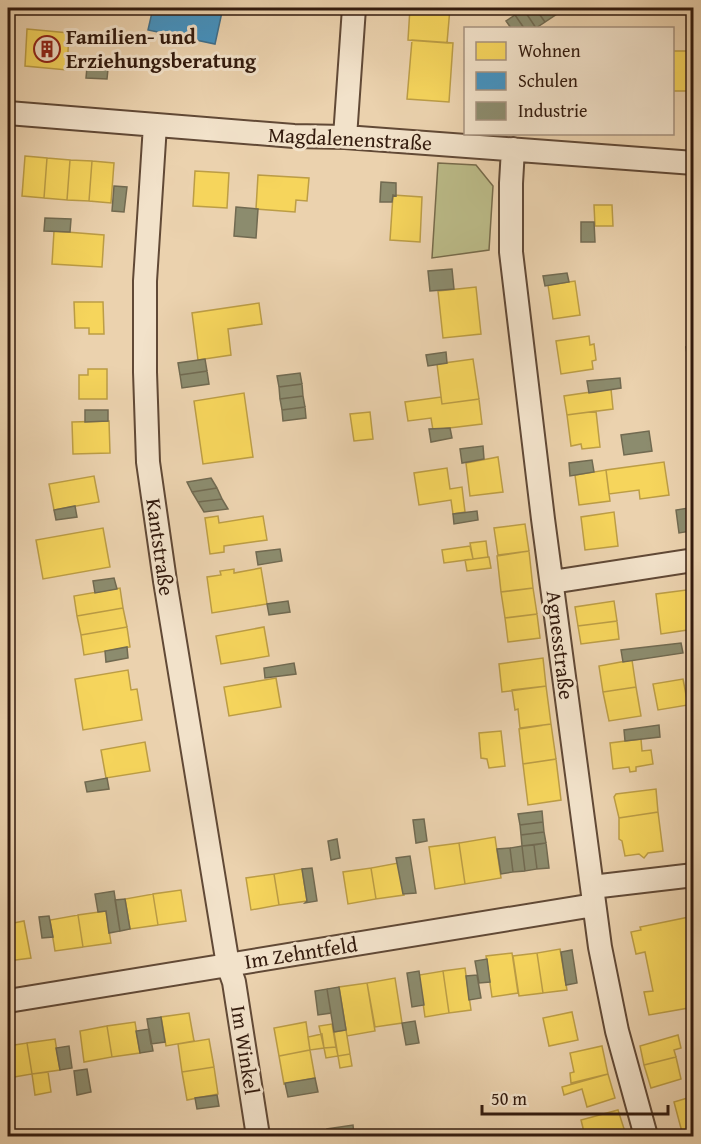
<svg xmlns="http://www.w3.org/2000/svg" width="701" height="1144" font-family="'Gentium Book Plus',serif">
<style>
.green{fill:#bb8;stroke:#776b4b;stroke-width:1.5}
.homes{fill:#f6d55c;stroke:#bc9d45;stroke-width:1.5}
.schools{fill:#4393c3;stroke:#3e6f8d;stroke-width:1.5}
.industry{fill:#8c8c6e;stroke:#716a51;stroke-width:1.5}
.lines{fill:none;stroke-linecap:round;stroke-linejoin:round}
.street-casing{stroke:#614936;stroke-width:26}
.street{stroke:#f2e2ca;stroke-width:22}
.labels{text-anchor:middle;stroke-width:6;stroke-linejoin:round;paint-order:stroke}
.poi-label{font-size:21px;font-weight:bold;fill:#331b0e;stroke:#f2e2ca;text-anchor:start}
.street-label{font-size:21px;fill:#331b0e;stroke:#f2e2ca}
</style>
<rect width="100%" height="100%" fill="#ebd2ae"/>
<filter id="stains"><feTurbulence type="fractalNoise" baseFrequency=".00333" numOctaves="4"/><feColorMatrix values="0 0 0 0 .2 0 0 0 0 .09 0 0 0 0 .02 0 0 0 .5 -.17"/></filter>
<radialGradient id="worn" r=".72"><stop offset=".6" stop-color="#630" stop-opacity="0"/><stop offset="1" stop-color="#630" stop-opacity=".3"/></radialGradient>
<!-- green -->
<path class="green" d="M 438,163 L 476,165 L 493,186 L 489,250 L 432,258 Z"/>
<!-- homes -->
<path class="homes" d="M 410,8 L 450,8 L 447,43 L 408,40 Z
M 27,29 L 69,33 L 67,70 L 25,66 Z
M 412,40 L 453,43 L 449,102 L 407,99 Z
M 672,51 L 694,51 L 694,91 L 672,91 Z
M 25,156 L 47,158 L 44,198 L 22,196 Z
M 47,158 L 70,160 L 67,200 L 44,198 Z
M 70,160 L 92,161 L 89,201 L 67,200 Z
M 92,161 L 114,163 L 111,203 L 89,201 Z
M 195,171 L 229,173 L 227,208 L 193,206 Z
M 258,175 L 309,178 L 307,201 L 296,200 L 295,212 L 256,209 Z
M 393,195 L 422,197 L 420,242 L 390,240 Z
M 691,196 L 694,196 L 694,241 L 688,241 Z
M 594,205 L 612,205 L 613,226 L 595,226 Z
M 54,231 L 104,235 L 102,267 L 52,264 Z
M 575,281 L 580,315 L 553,319 L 548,285 Z
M 476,287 L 481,334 L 443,338 L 438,291 Z
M 74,302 L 103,302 L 104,334 L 89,334 L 89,328 L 75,328 Z
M 259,303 L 262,324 L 228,329 L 231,355 L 198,360 L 192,313 Z
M 589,336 L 590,345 L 594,344 L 596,360 L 592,361 L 593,369 L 561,374 L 556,341 Z
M 473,359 L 479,399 L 442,404 L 437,364 Z
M 88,369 L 107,369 L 107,399 L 79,399 L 79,375 L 88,375 Z
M 611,389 L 613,409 L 567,415 L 564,396 Z
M 244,393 L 253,457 L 203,464 L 194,401 Z
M 441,397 L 442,404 L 479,399 L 482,424 L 433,430 L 431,418 L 408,421 L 405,402 Z
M 596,411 L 600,447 L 582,449 L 581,444 L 571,446 L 567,415 Z
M 370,412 L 373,439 L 354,441 L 350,414 Z
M 109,421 L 110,453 L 73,454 L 72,422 Z
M 498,457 L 503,492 L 470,496 L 466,463 Z
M 664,462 L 669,495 L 640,499 L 639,490 L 609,494 L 606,470 Z
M 447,468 L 450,489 L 462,487 L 465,512 L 453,514 L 451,500 L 419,505 L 414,473 Z
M 606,470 L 610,501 L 579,505 L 575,475 Z
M 94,476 L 99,502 L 54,510 L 49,484 Z
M 614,512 L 618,546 L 585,550 L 581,517 Z
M 218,516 L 219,523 L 263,516 L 267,540 L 224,546 L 224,552 L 210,554 L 205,518 Z
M 525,524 L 529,551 L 498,555 L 494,528 Z
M 103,528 L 110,567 L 43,579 L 36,540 Z
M 486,541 L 488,557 L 473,559 L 470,543 Z
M 470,546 L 473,559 L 444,563 L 442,550 Z
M 529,551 L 533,588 L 501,592 L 497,556 Z
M 489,557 L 491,568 L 467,571 L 465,560 Z
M 261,568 L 267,604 L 212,613 L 207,577 L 221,575 L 220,571 L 234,569 L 234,573 Z
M 120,588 L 123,608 L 77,616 L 74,596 Z
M 533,588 L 537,614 L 505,618 L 501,592 Z
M 694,589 L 694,629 L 661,634 L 656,594 Z
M 614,601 L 617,621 L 578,626 L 575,607 Z
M 123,608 L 127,627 L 81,635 L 77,616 Z
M 537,614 L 540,638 L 508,642 L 505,618 Z
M 617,621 L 619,639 L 581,644 L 578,626 Z
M 127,627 L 130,647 L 84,655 L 81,635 Z
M 264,627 L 269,656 L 221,664 L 216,636 Z
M 543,658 L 546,686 L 502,692 L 499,664 Z
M 632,660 L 636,687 L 603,692 L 599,666 Z
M 128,670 L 131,690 L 137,689 L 142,720 L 83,730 L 75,679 Z
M 276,678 L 281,707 L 229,716 L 224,687 Z
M 683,679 L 688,705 L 658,710 L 653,684 Z
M 546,686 L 551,724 L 520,728 L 518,709 L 515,710 L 512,690 Z
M 636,687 L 641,716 L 609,721 L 603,692 Z
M 551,724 L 556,759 L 523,764 L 519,729 Z
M 501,731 L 505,766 L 489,768 L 487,759 L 481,758 L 479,733 Z
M 641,739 L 642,751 L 651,750 L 653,764 L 636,767 L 636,771 L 630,772 L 629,767 L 613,769 L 610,743 Z
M 145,742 L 150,771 L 106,778 L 101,750 Z
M 556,759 L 561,800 L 528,805 L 523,764 Z
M 656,789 L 658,812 L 619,818 L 614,797 L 616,794 Z
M 658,812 L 663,851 L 648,853 L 644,858 L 639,854 L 625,856 L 622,841 L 619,839 L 619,818 Z
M 495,837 L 501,878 L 465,884 L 459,843 Z
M 459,843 L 465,884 L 435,889 L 429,847 Z
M 398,863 L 404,895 L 376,899 L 371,868 Z
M 371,868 L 376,899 L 348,904 L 343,872 Z
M 302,869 L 307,901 L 279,905 L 274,874 Z
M 274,874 L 279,905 L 251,910 L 246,878 Z
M 181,890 L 186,921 L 158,925 L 153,894 Z
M 153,894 L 158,925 L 130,929 L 125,899 Z
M 106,911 L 111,943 L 83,947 L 78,915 Z
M 78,915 L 83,947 L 55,951 L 50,920 Z
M 694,916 L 694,1007 L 649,1015 L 644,992 L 653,991 L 645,952 L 636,954 L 631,932 L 641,930 L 640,927 Z
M 24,921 L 31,958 L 8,961 L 8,924 Z
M 560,949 L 567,990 L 543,993 L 537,953 Z
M 512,953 L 518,993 L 492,997 L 486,956 Z
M 537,953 L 543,993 L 519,996 L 513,956 Z
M 465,968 L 471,1010 L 449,1013 L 443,971 Z
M 443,971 L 449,1013 L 425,1017 L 419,975 Z
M 395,978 L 402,1023 L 375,1027 L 367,983 Z
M 367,983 L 375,1031 L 347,1036 L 339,987 Z
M 572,1012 L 578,1040 L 549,1046 L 543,1018 Z
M 189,1013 L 194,1041 L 166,1046 L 161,1017 Z
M 135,1022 L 140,1053 L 112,1057 L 107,1026 Z
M 306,1022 L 310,1050 L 279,1056 L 274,1028 Z
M 332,1024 L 336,1047 L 324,1048 L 319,1026 Z
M 107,1026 L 112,1057 L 84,1062 L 80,1031 Z
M 346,1030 L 350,1054 L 338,1056 L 334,1032 Z
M 322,1034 L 324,1048 L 310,1050 L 308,1037 Z
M 678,1035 L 681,1048 L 674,1050 L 676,1057 L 644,1065 L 640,1046 Z
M 55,1039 L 60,1070 L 32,1074 L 27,1043 Z
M 209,1039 L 214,1067 L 182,1072 L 178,1044 Z
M 27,1043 L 32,1074 L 8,1078 L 8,1046 Z
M 602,1046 L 608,1074 L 571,1083 L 570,1073 L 574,1072 L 570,1053 Z
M 336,1047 L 338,1056 L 326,1058 L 324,1048 Z
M 310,1050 L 315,1078 L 284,1084 L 279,1056 Z
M 350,1054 L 352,1066 L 340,1068 L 338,1056 Z
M 676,1057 L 681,1079 L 651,1088 L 644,1065 Z
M 214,1067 L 218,1094 L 187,1100 L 182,1072 Z
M 48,1072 L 51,1092 L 35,1095 L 32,1074 Z
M 608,1074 L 615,1098 L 587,1107 L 582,1089 L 564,1095 L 562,1087 Z
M 694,1096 L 694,1128 L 682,1132 L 674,1102 Z
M 618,1110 L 626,1135 L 585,1136 L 581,1120 Z"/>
<!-- schools -->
<path class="schools" d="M 153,8 L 202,8 L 222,12 L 215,44 L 148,30 Z"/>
<!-- industry -->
<path class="industry" d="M 527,8 L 535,8 L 545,22 L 536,28 L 524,10 Z
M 535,8 L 558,8 L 557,14 L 545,22 Z
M 524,10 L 536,28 L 524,28 L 515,15 Z
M 515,15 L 524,28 L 511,28 L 506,21 Z
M 88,56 L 109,58 L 108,69 L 87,67 Z
M 87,67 L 108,69 L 107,79 L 86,78 Z
M 381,182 L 396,183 L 396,196 L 393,195 L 392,202 L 380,202 Z
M 114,186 L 127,187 L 124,212 L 112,211 Z
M 236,207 L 258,209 L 256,238 L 234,236 Z
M 45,218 L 71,219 L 70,232 L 44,231 Z
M 581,222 L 594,222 L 595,242 L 581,242 Z
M 452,269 L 454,289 L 430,291 L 428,271 Z
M 567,273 L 569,282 L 545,286 L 543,276 Z
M 694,346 L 694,367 L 689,368 L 686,347 Z
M 446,352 L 447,363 L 428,366 L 426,355 Z
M 205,359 L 207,371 L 180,375 L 178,363 Z
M 207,371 L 209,384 L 182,388 L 180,375 Z
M 300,373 L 302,384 L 279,387 L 277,376 Z
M 620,378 L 621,388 L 589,393 L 587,381 Z
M 302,384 L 303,396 L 280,399 L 279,387 Z
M 303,396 L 305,407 L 282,410 L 280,399 Z
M 305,407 L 306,418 L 283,421 L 282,410 Z
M 85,410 L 108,410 L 108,421 L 85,422 Z
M 450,428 L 452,438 L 431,442 L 429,429 Z
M 649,431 L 652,451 L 624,455 L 621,435 Z
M 483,446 L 484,459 L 462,463 L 460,449 Z
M 592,460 L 594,472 L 570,476 L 569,463 Z
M 211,478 L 217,488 L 192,492 L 187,482 Z
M 217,488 L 222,499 L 198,502 L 192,492 Z
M 222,499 L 228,509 L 204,512 L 198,502 Z
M 75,506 L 77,517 L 56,520 L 54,510 Z
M 688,508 L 691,531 L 679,533 L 676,510 Z
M 477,511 L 478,520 L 454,524 L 453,514 Z
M 280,549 L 282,561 L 258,565 L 256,552 Z
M 114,578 L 117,589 L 95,593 L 93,581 Z
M 288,601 L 290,612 L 269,615 L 267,604 Z
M 681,643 L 683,653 L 623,662 L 621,650 Z
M 127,647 L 128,658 L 106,662 L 105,651 Z
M 294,663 L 296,674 L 265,678 L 264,668 Z
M 659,725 L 660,737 L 625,741 L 624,730 Z
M 107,778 L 109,789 L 87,792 L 85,782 Z
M 542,811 L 543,822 L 520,825 L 518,814 Z
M 424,819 L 427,841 L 416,843 L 413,820 Z
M 543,822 L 544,832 L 521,835 L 520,825 Z
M 544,832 L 546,843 L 522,846 L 521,835 Z
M 337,839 L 340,858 L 331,860 L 328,841 Z
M 546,843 L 549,868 L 537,869 L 534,845 Z
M 534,845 L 537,869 L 525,871 L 522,846 Z
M 522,846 L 525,871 L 513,872 L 510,848 Z
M 510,848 L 513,872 L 501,874 L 497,849 Z
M 410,856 L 416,893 L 403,894 L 396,858 Z
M 312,868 L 317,901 L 305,903 L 307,901 L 302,869 Z
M 114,891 L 120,931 L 109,933 L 106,911 L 98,912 L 95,894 Z
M 125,899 L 130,929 L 120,931 L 115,900 Z
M 49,916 L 53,937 L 42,938 L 39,917 Z
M 572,950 L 577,983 L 566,985 L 561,952 Z
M 487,959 L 490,982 L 479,983 L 475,961 Z
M 419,971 L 424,1005 L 412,1007 L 407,973 Z
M 477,975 L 481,998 L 469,1000 L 466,976 Z
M 339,987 L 346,1030 L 334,1032 L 327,989 Z
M 327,989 L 331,1013 L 318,1015 L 315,991 Z
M 161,1017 L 165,1042 L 151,1044 L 147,1019 Z
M 415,1021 L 419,1043 L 406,1045 L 402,1023 Z
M 149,1029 L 153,1051 L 140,1053 L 136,1031 Z
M 69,1046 L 72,1068 L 60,1070 L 56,1048 Z
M 87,1069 L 91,1092 L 77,1095 L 74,1071 Z
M 315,1078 L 318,1092 L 288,1097 L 285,1083 Z
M 217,1095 L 219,1106 L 197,1109 L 195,1098 Z
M 353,1125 L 354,1135 L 328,1136 L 327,1129 Z"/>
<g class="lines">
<defs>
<path id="street" d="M 8,113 L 294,136 L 345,137 L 694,163
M 155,125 L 145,281 L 145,372 L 148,462 L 165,581 L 228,965 L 234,982 L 258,1136
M 345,137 L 354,8
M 513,149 L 511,183 L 511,252 L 543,519 L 600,947 L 617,1031 L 646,1136
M 552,582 L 694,560
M 592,887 L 694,875
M 8,1001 L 594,905"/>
</defs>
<!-- street casing -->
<use href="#street" class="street-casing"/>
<!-- street -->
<use href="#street" class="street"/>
</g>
<!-- icons -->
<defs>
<symbol id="building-ring" viewBox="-11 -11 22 22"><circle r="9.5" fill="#f2e2ca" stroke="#8f2418" stroke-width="1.5"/><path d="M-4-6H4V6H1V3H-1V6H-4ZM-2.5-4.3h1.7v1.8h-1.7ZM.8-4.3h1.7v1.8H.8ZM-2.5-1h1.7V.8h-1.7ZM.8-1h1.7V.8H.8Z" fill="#8f2418"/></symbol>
</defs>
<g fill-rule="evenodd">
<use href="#building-ring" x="32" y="34" width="30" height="30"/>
</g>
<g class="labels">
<!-- poi labels -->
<g class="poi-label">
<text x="66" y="44">Familien- und<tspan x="66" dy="24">Erziehungsberatung</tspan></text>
</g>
<!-- street labels -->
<g class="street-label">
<text transform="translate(350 139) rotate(3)" y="7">Magdalenenstraße</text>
<text transform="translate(160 547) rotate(82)" y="7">Kantstraße</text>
<text transform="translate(560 645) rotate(83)" y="7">Agnesstraße</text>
<text transform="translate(301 953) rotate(-9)" y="7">Im Zehntfeld</text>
<text transform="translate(245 1050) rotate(81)" y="7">Im Winkel</text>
</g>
</g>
<!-- margin -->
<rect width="701" height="1144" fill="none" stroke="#ebd2ae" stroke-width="30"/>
<rect x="9" y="9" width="683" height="1126" fill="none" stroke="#331b0e" stroke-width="3"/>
<rect x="15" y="15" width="671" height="1114" fill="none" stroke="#331b0e" stroke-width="1.5"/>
<!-- legend -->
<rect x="464" y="27" width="210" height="108" fill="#f2e2ca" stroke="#a6927f" stroke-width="1.5"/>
<rect x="476" y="42" width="30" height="18" fill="#f6d55c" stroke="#a6927f" stroke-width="1.5"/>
<text x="518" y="57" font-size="18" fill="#331b0e">Wohnen</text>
<rect x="476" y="72" width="30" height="18" fill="#4393c3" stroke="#a6927f" stroke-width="1.5"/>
<text x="518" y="87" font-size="18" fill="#331b0e">Schulen</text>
<rect x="476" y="102" width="30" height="18" fill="#8c8c6e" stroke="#a6927f" stroke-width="1.5"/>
<text x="518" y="117" font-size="18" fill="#331b0e">Industrie</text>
<!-- scale -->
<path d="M482 1105v9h186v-9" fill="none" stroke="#331b0e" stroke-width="3"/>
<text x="491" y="1105" font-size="18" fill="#331b0e" stroke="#f2e2ca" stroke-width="4.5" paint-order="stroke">50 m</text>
<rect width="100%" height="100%" filter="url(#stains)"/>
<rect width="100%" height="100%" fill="url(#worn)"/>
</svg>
